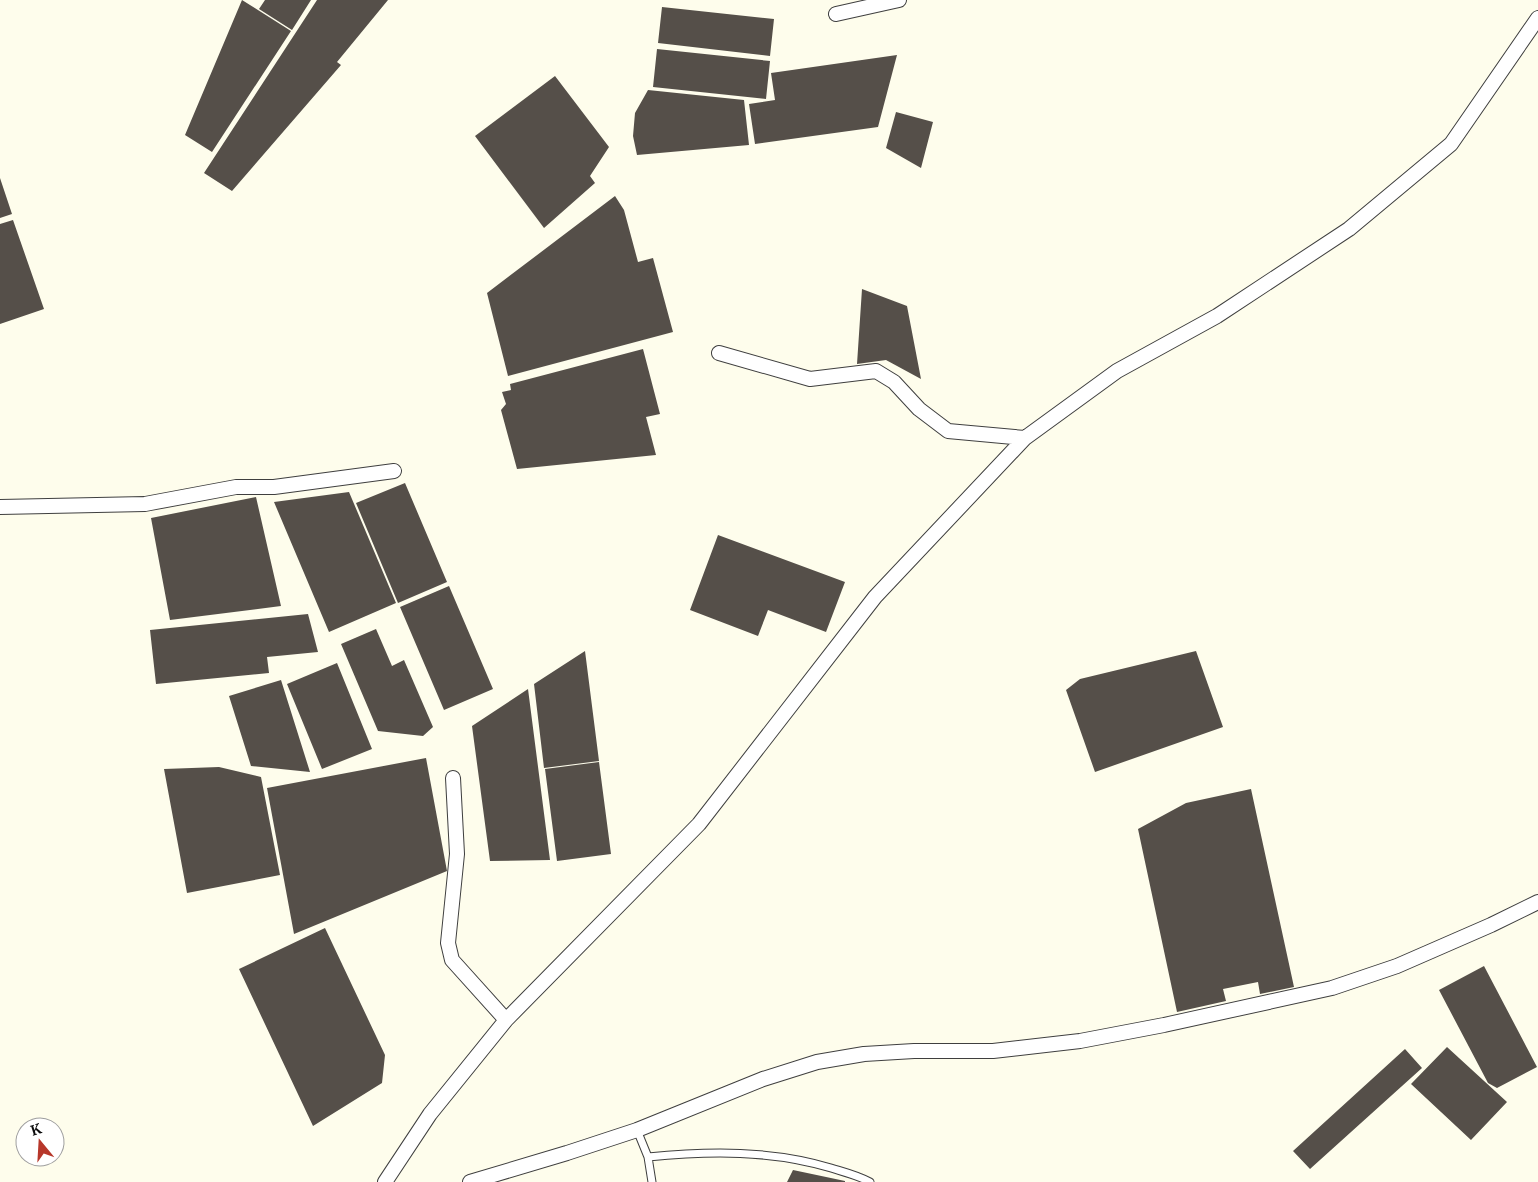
<svg xmlns="http://www.w3.org/2000/svg" width="1538" height="1182" font-family="Merriweather,serif">
<style>
.building{fill:#554f49}
.lines{fill:none;stroke-linecap:round;stroke-linejoin:round}
.service-casing{stroke:#3f3f3f;stroke-width:9}
.minor-casing{stroke:#3f3f3f;stroke-width:16}
.service{stroke:#fff;stroke-width:7}
.minor{stroke:#fff;stroke-width:14}
</style>
<rect width="100%" height="100%" fill="#fefdec"/>
<!-- building -->
<path class="building" d="M 242,0 L 291,31 L 212,152 L 185,135 Z
M 265,0 L 311,0 L 292,30 L 259,9 Z
M 317,0 L 388,0 L 337,62 L 341,65 L 232,191 L 204,173 Z
M 662,7 L 774,19 L 770,56 L 658,43 Z
M 657,49 L 770,61 L 766,99 L 653,87 Z
M 897,55 L 878,127 L 755,144 L 749,104 L 775,100 L 771,73 Z
M 555,76 L 609,147 L 590,176 L 595,183 L 544,228 L 475,136 Z
M 648,90 L 744,100 L 749,145 L 637,155 L 633,136 L 635,113 Z
M 896,112 L 933,122 L 921,168 L 886,148 Z
M 0,178 L 12,214 L 0,218 Z
M 615,196 L 624,210 L 638,262 L 653,258 L 673,332 L 508,376 L 487,293 Z
M 13,220 L 44,309 L 0,324 L 0,224 Z
M 862,289 L 907,306 L 921,379 L 886,360 L 857,364 Z
M 643,349 L 660,414 L 646,417 L 656,455 L 517,469 L 501,410 L 506,404 L 502,392 L 511,390 L 510,384 Z
M 405,483 L 447,582 L 398,603 L 356,503 Z
M 349,492 L 396,603 L 329,632 L 274,502 Z
M 256,497 L 281,606 L 170,620 L 151,518 Z
M 718,535 L 845,582 L 826,632 L 768,610 L 758,636 L 690,610 Z
M 449,586 L 493,689 L 444,710 L 400,607 Z
M 308,614 L 318,652 L 267,657 L 269,673 L 156,684 L 150,630 Z
M 376,629 L 392,666 L 404,660 L 433,727 L 423,736 L 378,731 L 341,644 Z
M 585,651 L 599,761 L 544,768 L 534,684 Z
M 1196,651 L 1223,727 L 1095,772 L 1066,690 L 1080,679 Z
M 337,663 L 372,749 L 322,769 L 287,684 Z
M 281,680 L 310,772 L 251,766 L 229,696 Z
M 528,689 L 550,860 L 490,861 L 472,726 Z
M 426,758 L 447,871 L 294,934 L 267,788 Z
M 599,762 L 611,854 L 557,861 L 545,769 Z
M 219,767 L 261,777 L 280,875 L 187,893 L 164,769 Z
M 1251,789 L 1294,987 L 1260,994 L 1258,982 L 1223,989 L 1226,1001 L 1177,1012 L 1138,829 L 1186,803 Z
M 325,928 L 385,1055 L 382,1083 L 313,1126 L 239,969 Z
M 1484,966 L 1537,1067 L 1497,1088 L 1488,1083 L 1439,990 Z
M 1447,1047 L 1507,1102 L 1471,1140 L 1411,1084 Z
M 1405,1049 L 1422,1068 L 1310,1169 L 1293,1151 Z
M 793,1170 L 845,1181 L 845,1182 L 787,1182 Z"/>
<g class="lines">
<defs>
<path id="service" d="M 637,1130 L 648,1157 L 652,1182
M 648,1157 C 709,1151 772,1150 831,1168 C 844,1172 857,1175 870,1182"/>
<path id="minor" d="M 836,14 L 899,0
M 719,353 L 810,379 L 876,371 L 894,382 L 919,409 L 948,431 L 1025,438
M 0,507 L 145,504 L 236,487 L 274,487 L 394,471
M 453,778 L 457,854 L 448,943 L 452,960 L 506,1020
M 385,1182 L 430,1114 L 506,1020 L 699,824 L 875,597 L 1025,438 L 1117,371 L 1217,316 L 1349,229 L 1451,144 L 1538,18
M 470,1182 L 567,1153 L 637,1130 L 763,1079 L 817,1062 L 864,1054 L 914,1051 L 993,1051 L 1080,1041 L 1164,1025 L 1332,988 L 1397,966 L 1491,925 L 1538,902"/>
</defs>
<!-- service casing -->
<use href="#service" class="service-casing"/>
<!-- minor casing -->
<use href="#minor" class="minor-casing"/>
<!-- service -->
<use href="#service" class="service"/>
<!-- minor -->
<use href="#minor" class="minor"/>
</g>
<!-- north arrow -->
<g transform="translate(40 1142) rotate(342)"><circle r="24" fill="#ffffff" stroke="#9e9e9e"/>
<path d="M0-4L9 19L0 12L-9 19Z" fill="#b7372a"/>
<text y="-8" font-size="14" font-weight="bold" text-anchor="middle" fill="#0c0c0c">K</text>
</g>
</svg>
